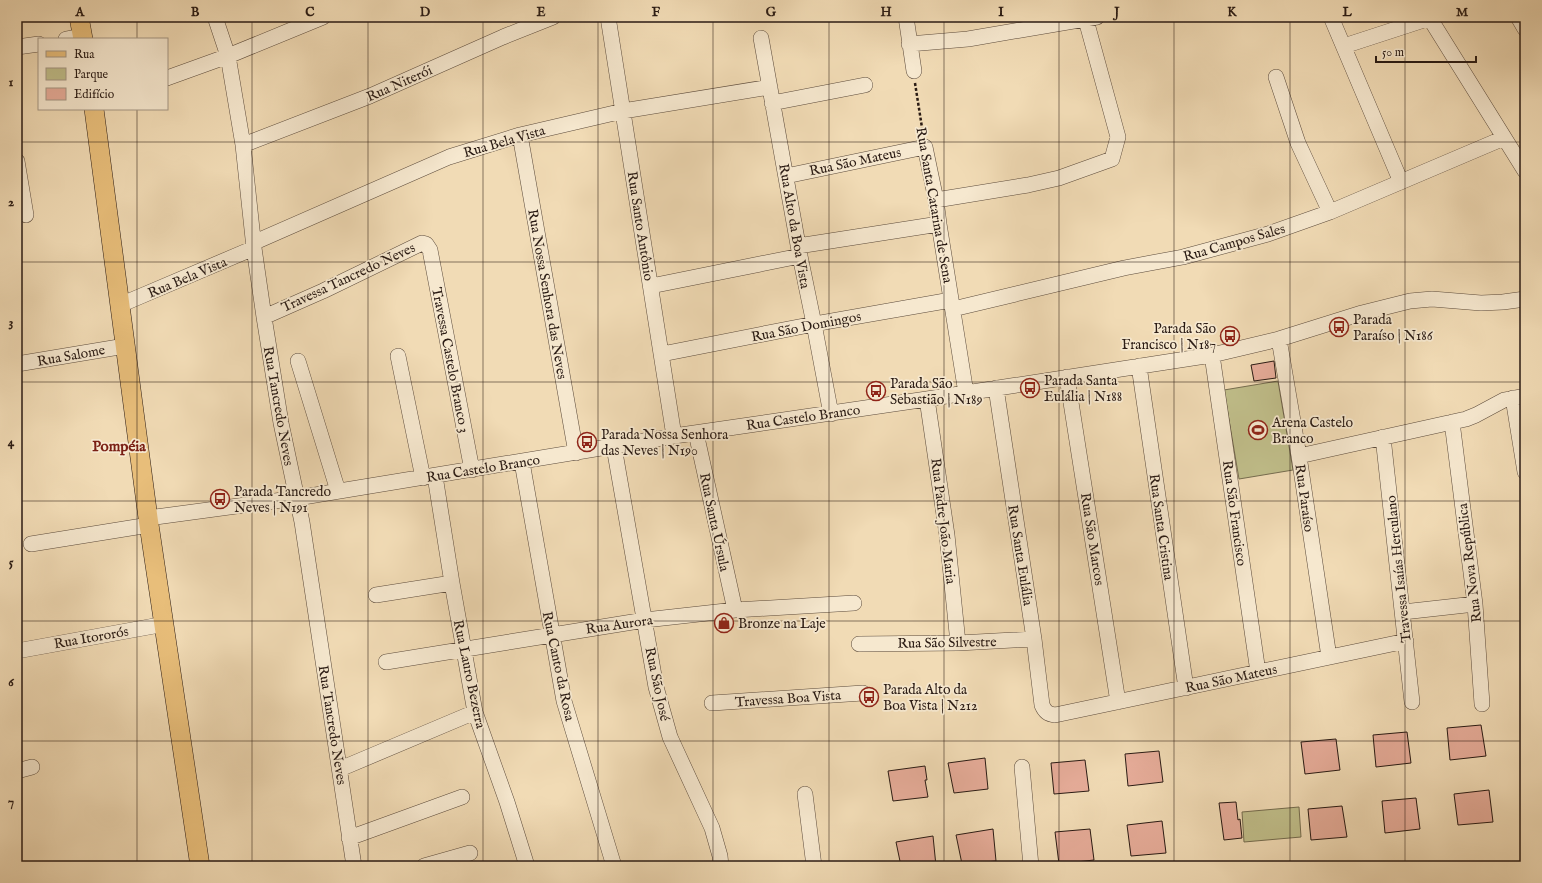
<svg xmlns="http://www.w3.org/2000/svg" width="1542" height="883" font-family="'IM FELL English',serif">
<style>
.green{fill:#c0be8a;stroke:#756c4f}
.building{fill:#e6ac99;stroke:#2a1b14}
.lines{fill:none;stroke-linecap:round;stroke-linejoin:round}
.minor-casing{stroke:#5c4b3c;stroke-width:16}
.major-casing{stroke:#2a1b14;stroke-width:20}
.path{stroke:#2a1b14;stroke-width:2.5;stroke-dasharray:3 2;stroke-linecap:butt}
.minor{stroke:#f6e8cf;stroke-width:15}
.major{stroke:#e8be7a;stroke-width:19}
.grid{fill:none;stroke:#2a1b14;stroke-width:1;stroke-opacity:0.55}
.labels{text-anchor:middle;stroke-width:3.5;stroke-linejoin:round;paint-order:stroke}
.street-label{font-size:14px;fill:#2a1b14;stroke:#f6e8cf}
.poi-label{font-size:14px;fill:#2a1b14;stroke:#f6e8cf;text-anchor:start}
.neighbourhood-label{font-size:15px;font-weight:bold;fill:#7a1f14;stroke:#f6e8cf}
.neatline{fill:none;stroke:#2a1b14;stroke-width:1.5}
.grid-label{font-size:13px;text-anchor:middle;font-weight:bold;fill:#2a1b14}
</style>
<rect width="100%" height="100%" fill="#f1dbb5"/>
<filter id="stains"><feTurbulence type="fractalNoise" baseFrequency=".005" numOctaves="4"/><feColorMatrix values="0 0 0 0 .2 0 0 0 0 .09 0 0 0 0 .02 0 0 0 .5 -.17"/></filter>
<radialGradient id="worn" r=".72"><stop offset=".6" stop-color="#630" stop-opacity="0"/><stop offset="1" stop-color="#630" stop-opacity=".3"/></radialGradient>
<!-- green -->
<path class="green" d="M 1278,381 L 1293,470 L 1239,479 L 1224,390 Z
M 1299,807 L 1301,837 L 1244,842 L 1242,812 Z"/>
<!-- building -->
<path class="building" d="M 1274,361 L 1276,378 L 1254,381 L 1251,365 Z
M 1481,725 L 1486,756 L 1450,760 L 1447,728 Z
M 1407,732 L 1411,763 L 1376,767 L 1373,735 Z
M 1336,739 L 1340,770 L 1305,774 L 1301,742 Z
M 1159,751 L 1163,782 L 1128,786 L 1125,754 Z
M 985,758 L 988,789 L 954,793 L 948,763 Z
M 1085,760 L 1089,791 L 1054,794 L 1051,763 Z
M 925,766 L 927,780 L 925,780 L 928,797 L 893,801 L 888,771 Z
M 1489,790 L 1493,822 L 1458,825 L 1454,794 Z
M 1416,798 L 1420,829 L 1385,833 L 1382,801 Z
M 1236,802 L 1238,820 L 1240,819 L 1242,838 L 1224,840 L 1219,803 Z
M 1342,806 L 1347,837 L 1311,840 L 1308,809 Z
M 1162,821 L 1166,853 L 1131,856 L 1127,825 Z
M 993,829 L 996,861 L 962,864 L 956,835 Z
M 1090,829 L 1094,860 L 1059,864 L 1055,832 Z
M 933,836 L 936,866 L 901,866 L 896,842 Z"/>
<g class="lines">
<defs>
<path id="minor" d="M 215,17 L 228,56 L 243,145 L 254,248 L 264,317 L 281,423 L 302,522 L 354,866
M 608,17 L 674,436
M 906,17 L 914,71
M 1331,17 L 1401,182
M 1429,17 L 1525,171
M 1518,17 L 1525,29
M 761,38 L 800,256 L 814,324 L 831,414
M 66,39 L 82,36
M 909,44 L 968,39 L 1097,17
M 1344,46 L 1430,18
M 17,47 L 39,44
M 1276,77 L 1298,143 L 1330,212
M 167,78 L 228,56 L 323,17
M 772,103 L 865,85
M 520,135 L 576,453
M 243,145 L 370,96 L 503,37 L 553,17
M 17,161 L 26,215
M 786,176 L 925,147 L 936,200 L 939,224 L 966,393
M 936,200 L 1028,185 L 1059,178 L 1112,159 L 1118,137 L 1086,20
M 253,243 L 449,157 L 520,135 L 623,111 L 770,87
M 798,246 L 939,224
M 651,286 L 800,256
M 120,305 L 254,248
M 953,309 L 1124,268 L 1183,257 L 1268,234 L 1330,212 L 1504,138
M 264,317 L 323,291 L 422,243 L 426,244 L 430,250 L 472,470
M 1279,339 L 1299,456 L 1329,657
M 662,354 L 814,324 L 951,300
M 1212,355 L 1258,672
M 398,356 L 423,478
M 298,361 L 338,491
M 17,364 L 125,346
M 1139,366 L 1186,688
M 1067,377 L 1118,702
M 996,388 L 1034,639 L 1042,705 C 1045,712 1048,714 1055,715 L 1406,641
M 1513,398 L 1525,472
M 927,399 L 947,535 L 958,643
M 1452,422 L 1475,604 L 1482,704
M 696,433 L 735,610
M 1383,437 L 1412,702
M 614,447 L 656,687 L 670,737 L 712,828 L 720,856 L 721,866
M 1299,456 L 1466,419 L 1476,415 L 1504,400 L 1525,396
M 522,462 L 564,701 L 614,866
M 435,476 L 452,583 L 475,712 L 507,802 L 527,866
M 148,518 L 297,498 L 674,436 L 927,399 L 1212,355 L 1279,339 L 1362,313 L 1410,301 L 1432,299 L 1481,303 L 1503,302 L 1525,299
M 31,544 L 149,525
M 376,595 L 452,583
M 1403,612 L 1475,604
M 859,644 L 958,643 L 1034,639
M 17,651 L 165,624
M 386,662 L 645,620 L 735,610 L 854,603
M 712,703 L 863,693
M 1022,767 L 1031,866
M 340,769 L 475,712
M 17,771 L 32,767
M 805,794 L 814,866
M 349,838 L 462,797
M 424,866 L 470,853"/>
<path id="major" d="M 79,17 L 83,39
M 94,109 L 148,518 L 200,866"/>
</defs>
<!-- minor casing -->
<use href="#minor" class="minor-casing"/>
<!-- major casing -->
<use href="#major" class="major-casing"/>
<!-- path -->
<path class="path" d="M 915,83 L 923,134"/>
<!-- minor -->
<use href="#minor" class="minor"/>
<!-- major -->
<use href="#major" class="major"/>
</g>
<!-- grid -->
<path class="grid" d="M 137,17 L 137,39M 252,17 L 252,866M 368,17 L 368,866M 483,17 L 483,866M 598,17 L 598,866M 713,17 L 713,866M 829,17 L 829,866M 944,17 L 944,866M 1059,17 L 1059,866M 1174,17 L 1174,866M 1290,17 L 1290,866M 1405,17 L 1405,866M 137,109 L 137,866M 17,142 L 1525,142M 17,262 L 1525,262M 17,382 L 1525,382M 17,501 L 1525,501M 17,621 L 1525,621M 17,741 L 1525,741"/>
<!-- icons -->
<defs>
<symbol id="bus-ring" viewBox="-11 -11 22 22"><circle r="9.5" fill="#f6e8cf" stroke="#8f2418" stroke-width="1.5"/><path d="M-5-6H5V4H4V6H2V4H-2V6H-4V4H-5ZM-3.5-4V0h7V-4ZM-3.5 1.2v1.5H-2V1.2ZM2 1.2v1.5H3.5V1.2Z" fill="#8f2418"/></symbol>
<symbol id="stadium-ring" viewBox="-11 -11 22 22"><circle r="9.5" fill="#f6e8cf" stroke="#8f2418" stroke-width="1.5"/><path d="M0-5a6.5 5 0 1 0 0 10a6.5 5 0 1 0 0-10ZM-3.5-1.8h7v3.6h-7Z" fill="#8f2418"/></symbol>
<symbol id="shop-ring" viewBox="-11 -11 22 22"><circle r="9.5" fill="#f6e8cf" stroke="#8f2418" stroke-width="1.5"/><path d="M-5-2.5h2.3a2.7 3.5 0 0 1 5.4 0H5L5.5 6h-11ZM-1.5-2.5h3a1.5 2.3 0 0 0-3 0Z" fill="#8f2418"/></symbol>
</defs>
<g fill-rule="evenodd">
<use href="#bus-ring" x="1328" y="316" width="22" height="22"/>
<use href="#bus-ring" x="1219" y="325" width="22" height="22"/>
<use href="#bus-ring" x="1019" y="377" width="22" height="22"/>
<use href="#bus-ring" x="865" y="380" width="22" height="22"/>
<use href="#stadium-ring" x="1247" y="419" width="22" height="22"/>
<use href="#bus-ring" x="576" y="431" width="22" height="22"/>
<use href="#bus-ring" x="209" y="488" width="22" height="22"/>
<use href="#shop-ring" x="713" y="612" width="22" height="22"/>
<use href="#bus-ring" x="858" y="686" width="22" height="22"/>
</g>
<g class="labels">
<!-- street labels -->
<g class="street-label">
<text transform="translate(399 83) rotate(-24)" y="5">Rua Niterói</text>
<text transform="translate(504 141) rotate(-16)" y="5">Rua Bela Vista</text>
<text transform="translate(855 161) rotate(-12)" y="5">Rua São Mateus</text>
<text transform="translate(935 205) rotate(80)" y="5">Rua Santa Catarina de Sena</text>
<text transform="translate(641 226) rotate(81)" y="5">Rua Santo Antônio</text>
<text transform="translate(795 226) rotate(80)" y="5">Rua Alto da Boa Vista</text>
<text transform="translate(1234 242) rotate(-16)" y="5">Rua Campos Sales</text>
<text transform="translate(187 277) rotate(-23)" y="5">Rua Bela Vista</text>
<text transform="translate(348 277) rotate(-25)" y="5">Travessa Tancredo Neves</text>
<text transform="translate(548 294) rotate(80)" y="5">Rua Nossa Senhora das Neves</text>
<text transform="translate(806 326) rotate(-11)" y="5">Rua São Domingos</text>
<text transform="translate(71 355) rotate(-10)" y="5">Rua Salome</text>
<text transform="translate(451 360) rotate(79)" y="5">Travessa Castelo Branco 3</text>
<text transform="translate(279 406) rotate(80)" y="5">Rua Tancredo Neves</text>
<text transform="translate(803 417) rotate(-8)" y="5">Rua Castelo Branco</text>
<text transform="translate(483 468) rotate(-9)" y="5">Rua Castelo Branco</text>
<text transform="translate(1305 498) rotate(82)" y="5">Rua Paraíso</text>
<text transform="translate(1235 513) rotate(82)" y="5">Rua São Francisco</text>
<text transform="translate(944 521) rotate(83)" y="5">Rua Padre João Maria</text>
<text transform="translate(715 522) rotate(78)" y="5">Rua Santa Úrsula</text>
<text transform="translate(1162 527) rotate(82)" y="5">Rua Santa Cristina</text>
<text transform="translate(1093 539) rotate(81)" y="5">Rua São Marcos</text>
<text transform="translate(1021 555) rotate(81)" y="5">Rua Santa Eulália</text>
<text transform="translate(1469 563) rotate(-97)" y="5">Rua Nova República</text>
<text transform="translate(1398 569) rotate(-96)" y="5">Travessa Isaías Herculano</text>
<text transform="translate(619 624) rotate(-8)" y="5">Rua Aurora</text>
<text transform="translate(91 637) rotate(-10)" y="5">Rua Itororós</text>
<text transform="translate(947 642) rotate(-1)" y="5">Rua São Silvestre</text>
<text transform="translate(559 666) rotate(78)" y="5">Rua Canto da Rosa</text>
<text transform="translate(470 674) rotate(78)" y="5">Rua Lauro Bezerra</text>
<text transform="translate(1231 678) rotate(-12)" y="5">Rua São Mateus</text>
<text transform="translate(658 684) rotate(78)" y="5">Rua São José</text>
<text transform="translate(788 698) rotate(-4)" y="5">Travessa Boa Vista</text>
<text transform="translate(333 725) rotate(81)" y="5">Rua Tancredo Neves</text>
</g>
<!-- poi labels -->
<g class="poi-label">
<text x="1353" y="324">Parada<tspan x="1353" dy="16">Paraíso | N186</tspan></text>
<text x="1216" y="333" text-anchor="end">Parada São<tspan x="1216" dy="16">Francisco | N187</tspan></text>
<text x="1044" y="385">Parada Santa<tspan x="1044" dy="16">Eulália | N188</tspan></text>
<text x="890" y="388">Parada São<tspan x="890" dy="16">Sebastião | N189</tspan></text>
<text x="1272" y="427">Arena Castelo<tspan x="1272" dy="16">Branco</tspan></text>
<text x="601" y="439">Parada Nossa Senhora<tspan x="601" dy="16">das Neves | N190</tspan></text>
<text x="234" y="496">Parada Tancredo<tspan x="234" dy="16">Neves | N191</tspan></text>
<text x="738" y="628">Bronze na Laje</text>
<text x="883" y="694">Parada Alto da<tspan x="883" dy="16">Boa Vista | N212</tspan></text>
</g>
<!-- neighbourhood labels -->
<g class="neighbourhood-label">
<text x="119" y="451">Pompéia</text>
</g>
</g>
<!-- margin -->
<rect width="1542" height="883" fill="none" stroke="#f1dbb5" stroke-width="44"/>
<!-- legend -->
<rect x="38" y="38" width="130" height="72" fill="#f6e8cf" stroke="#a49684"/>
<rect x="46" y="51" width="20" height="6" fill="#e8be7a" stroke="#a49684"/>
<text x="74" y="58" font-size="12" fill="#2a1b14">Rua</text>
<rect x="46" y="68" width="20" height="12" fill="#c0be8a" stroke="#a49684"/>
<text x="74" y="78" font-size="12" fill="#2a1b14">Parque</text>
<rect x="46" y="88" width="20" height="12" fill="#e6ac99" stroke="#a49684"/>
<text x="74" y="98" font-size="12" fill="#2a1b14">Edifício</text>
<!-- scale -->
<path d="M1376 56v6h100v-6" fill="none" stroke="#2a1b14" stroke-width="2"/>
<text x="1382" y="56" font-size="12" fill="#2a1b14" stroke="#f6e8cf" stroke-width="3" paint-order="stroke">50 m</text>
<rect x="22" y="22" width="1498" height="839" class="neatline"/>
<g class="grid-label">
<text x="80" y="16">A</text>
<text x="195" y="16">B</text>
<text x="310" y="16">C</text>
<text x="425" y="16">D</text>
<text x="541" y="16">E</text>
<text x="656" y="16">F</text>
<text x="771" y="16">G</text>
<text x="886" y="16">H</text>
<text x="1001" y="16">I</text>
<text x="1117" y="16">J</text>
<text x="1232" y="16">K</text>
<text x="1347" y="16">L</text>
<text x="1462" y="16">M</text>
<text x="11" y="86">1</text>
<text x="11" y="206">2</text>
<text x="11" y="326">3</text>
<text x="11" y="446">4</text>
<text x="11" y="566">5</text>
<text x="11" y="686">6</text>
<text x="11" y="806">7</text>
</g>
<rect width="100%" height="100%" filter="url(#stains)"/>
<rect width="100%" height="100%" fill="url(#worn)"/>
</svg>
